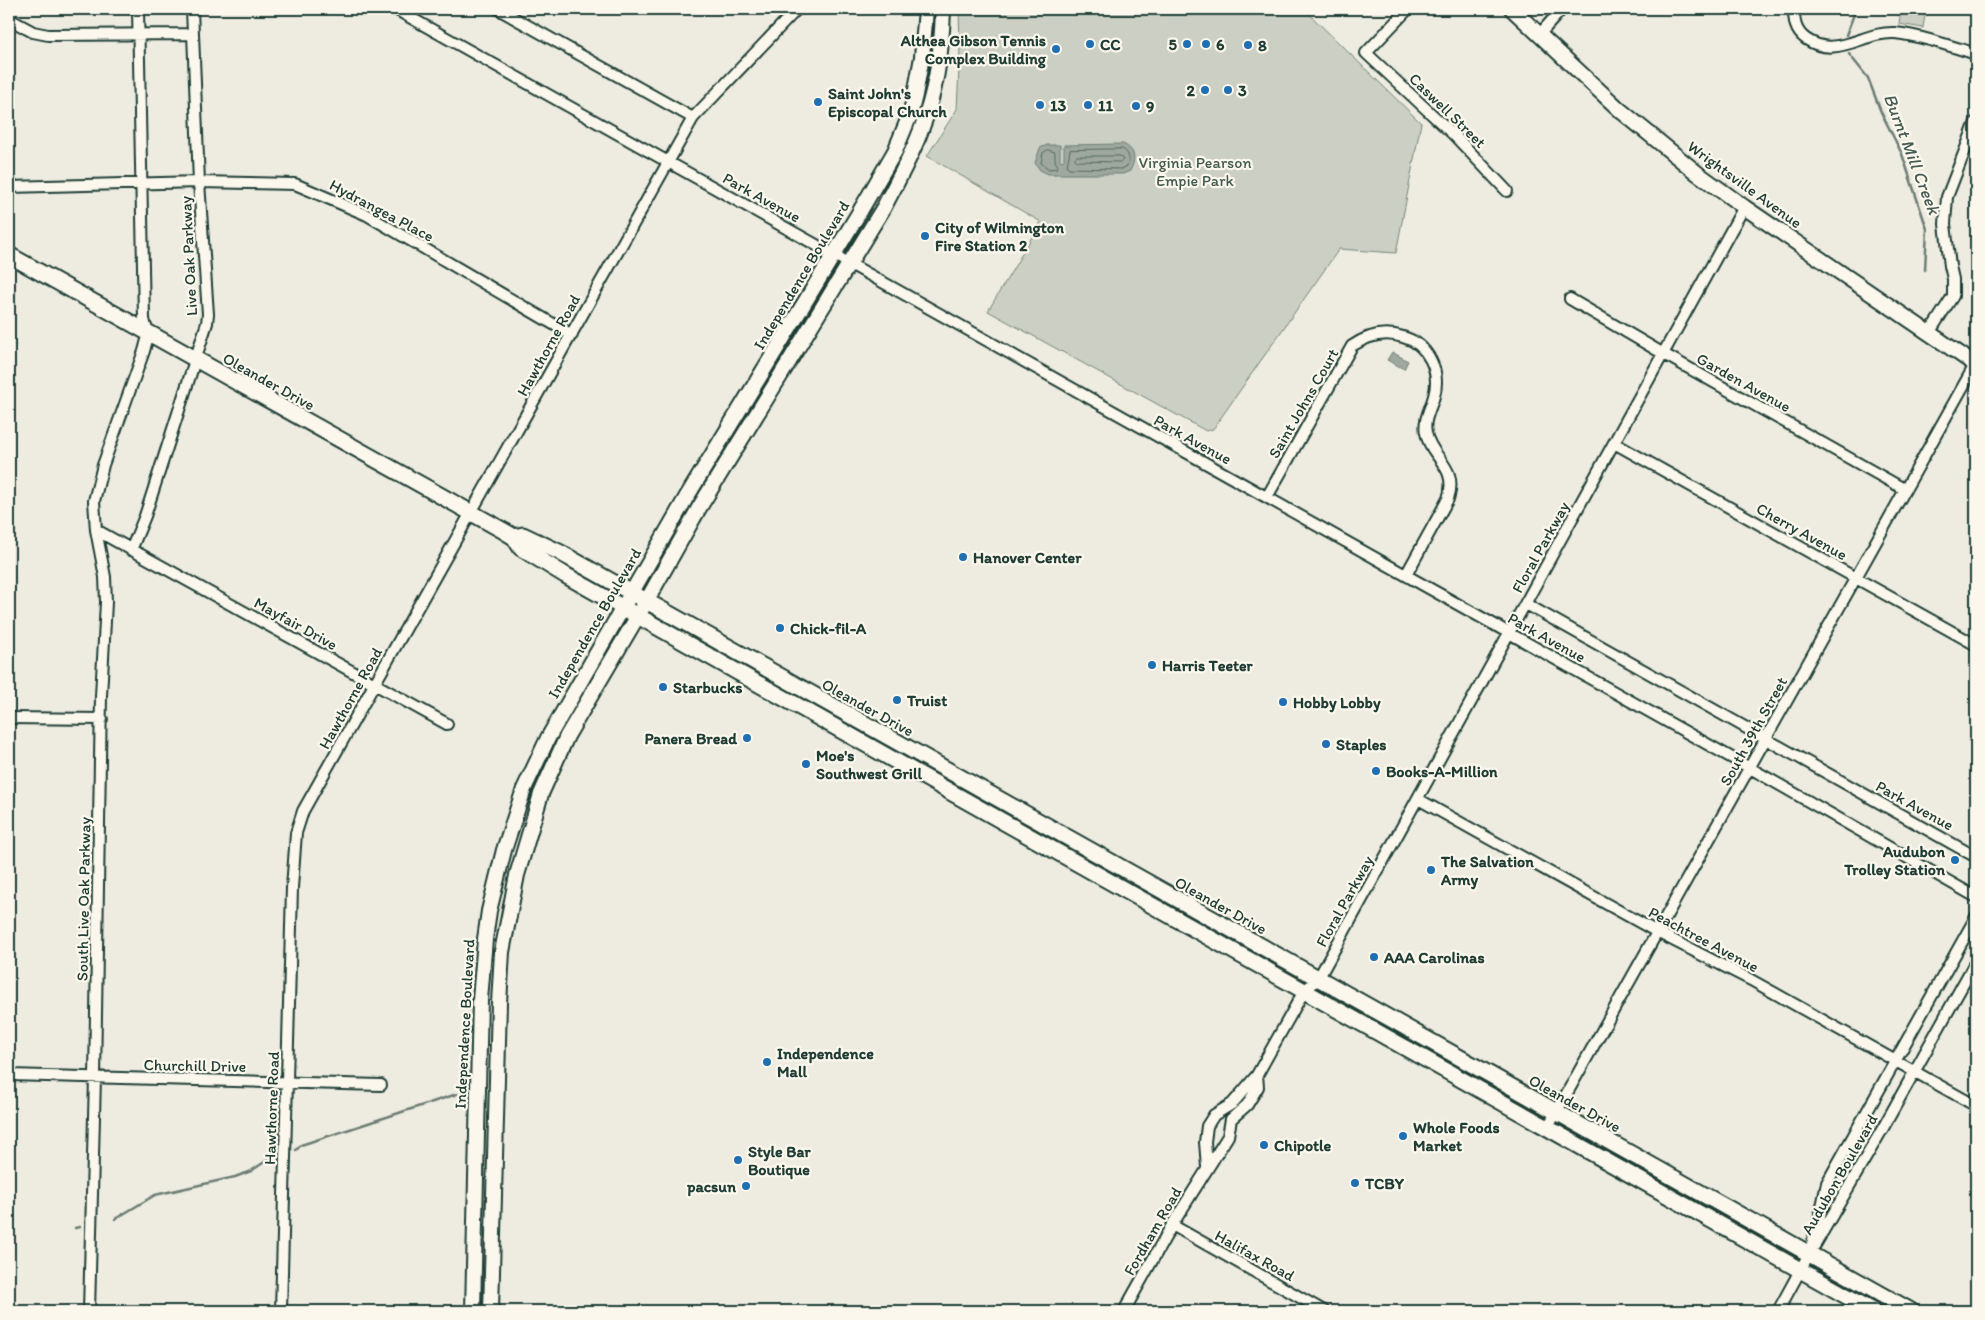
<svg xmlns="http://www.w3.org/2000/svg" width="1985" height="1320" font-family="Itim,sans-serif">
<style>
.green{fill:#cbcfc4;stroke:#75867c}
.water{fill:#9fa89f;stroke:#6c7d74}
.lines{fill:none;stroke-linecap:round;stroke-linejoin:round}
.shore{stroke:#52685f;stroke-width:1}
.stream{stroke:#6c7d74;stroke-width:2.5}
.street-casing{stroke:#1f3d34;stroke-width:14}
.secondary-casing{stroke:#1f3d34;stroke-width:18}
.primary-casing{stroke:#1f3d34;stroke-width:19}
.street{stroke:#fbf7ec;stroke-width:10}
.secondary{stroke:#fbf7ec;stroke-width:14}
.primary{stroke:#fbf7ec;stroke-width:15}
.poi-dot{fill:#1f6fb2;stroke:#fbf7ec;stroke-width:2}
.labels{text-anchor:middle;stroke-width:4.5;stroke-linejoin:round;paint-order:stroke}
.poi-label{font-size:16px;font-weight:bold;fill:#1f3d34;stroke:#fbf7ec;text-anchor:start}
.street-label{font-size:16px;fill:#1f3d34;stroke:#fbf7ec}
.park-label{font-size:16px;fill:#415a51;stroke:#fbf7ec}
.water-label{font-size:18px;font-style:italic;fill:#455d54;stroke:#fbf7ec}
</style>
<rect width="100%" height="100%" fill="#eeece1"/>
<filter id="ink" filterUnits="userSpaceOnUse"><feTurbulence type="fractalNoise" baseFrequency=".02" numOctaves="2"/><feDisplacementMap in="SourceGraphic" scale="10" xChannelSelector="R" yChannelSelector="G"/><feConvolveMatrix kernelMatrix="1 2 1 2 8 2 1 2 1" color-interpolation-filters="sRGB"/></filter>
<g filter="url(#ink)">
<!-- green -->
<path class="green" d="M 959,9 L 1304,9 L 1421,123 L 1396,253 L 1339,249 L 1213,429 L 1206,431 L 988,311 L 1041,222 L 927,156 L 957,109 L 960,49 Z
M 1901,9 L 1926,9 L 1923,28 L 1899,24 Z"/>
<!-- water -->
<path class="water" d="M 1123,144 C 1136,150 1136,159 1130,171 L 1123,174 L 1048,174 L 1040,170 L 1035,163 L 1040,148 L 1047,145 L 1060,145 L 1060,160 L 1062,161 L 1064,160 L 1064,145 Z
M 1392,352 L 1408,361 L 1404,369 L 1387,360 Z"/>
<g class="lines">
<!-- shore -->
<path class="shore" d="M 1122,149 C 1130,153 1130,159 1127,166 L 1122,169 L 1069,168 L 1067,166 L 1070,150 Z
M 1048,150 L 1055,152 L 1055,161 L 1058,166 L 1057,168 L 1049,169 L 1041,163 L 1043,153 Z
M 1077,156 L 1120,156 L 1123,160 L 1120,162 L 1077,161 L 1075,159 Z"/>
<!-- stream -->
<path class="stream" d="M 1846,35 L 1856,9
M 1849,54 L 1868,78 L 1881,112 L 1902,154 L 1927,229 L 1925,270
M 296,1150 L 301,1145 L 457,1094
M 115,1219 L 155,1195 L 235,1177 L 251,1171 L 275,1155
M 75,1228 L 80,1227"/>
<defs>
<path id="street" d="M 395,9 L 1750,768 L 1976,897
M 498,9 L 693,118
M 1408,9 L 1366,53 L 1454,135 L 1507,191
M 1794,9 C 1794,21 1795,31 1806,39 C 1836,60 1864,31 1895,33 C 1922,36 1950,46 1976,54
M 9,19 L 33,32 L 48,35 L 193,34
M 1539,35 L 1562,9
M 9,187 L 199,182 L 295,184 L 367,215 L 572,335
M 1570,299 L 1662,353 L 1904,489
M 1929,333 L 1953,296 L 1953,279 L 1950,266 L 1945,224 L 1947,197 L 1976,122
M 1614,443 L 1976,645
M 1267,497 L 1352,346 C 1368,335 1385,331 1403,337 C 1428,344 1441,371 1434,396 C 1431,408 1423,420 1426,433 C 1431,459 1459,466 1448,499 L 1406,575
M 96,530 L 447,724
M 131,550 L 145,516 L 207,323 L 208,314 L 199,182 L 192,9
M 1526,604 L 1976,857
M 9,718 L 102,719
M 1418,799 L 1657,932 L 1751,980 L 1976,1106
M 9,1075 L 381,1085
M 1548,1127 L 1975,365
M 1207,1167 L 1205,1142 L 1207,1126 L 1214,1115 L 1232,1104 L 1257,1075 L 1304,991 L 1318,979 L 1744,207
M 1172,1225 L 1324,1311
M 1815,1245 L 1883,1128 L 1976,961
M 89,1311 L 95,1078 L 101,696 L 106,602 L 105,577 L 96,530 L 94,501 L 103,465 L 144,351 L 148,336 L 144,319 L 138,9
M 281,1311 L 292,888 L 296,833 L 303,811 L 693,118 L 797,9
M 1124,1311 L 1172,1225 L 1228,1136 L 1231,1119 L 1247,1105 L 1258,1087 L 1257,1075
M 1778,1311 L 1809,1254 L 1820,1216 L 1827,1183 L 1976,917"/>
<path id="secondary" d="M 1512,9 L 1620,110 L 1697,173 L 1744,207 L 1976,365
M 473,1311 L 480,1000 L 485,939 L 489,911 L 504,850 L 524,789 L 548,738 L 686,498 L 859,213 L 895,151 L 910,115 L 915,95 L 922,57 L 926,9
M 491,1311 L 499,1003 L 502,952 L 517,875 L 541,794 L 567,736 L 646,602 L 699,508 L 884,207 C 897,182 911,157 921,130 C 936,92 942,49 943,9"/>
<path id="primary" d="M 9,255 L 504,531 L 514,537 L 521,548 L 565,575 L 1873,1311
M 514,537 L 523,535 L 559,552 L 1911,1311"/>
</defs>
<!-- street casing -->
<use href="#street" class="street-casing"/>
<!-- secondary casing -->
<use href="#secondary" class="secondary-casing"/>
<!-- primary casing -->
<use href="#primary" class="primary-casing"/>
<!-- street -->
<use href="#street" class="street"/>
<!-- secondary -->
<use href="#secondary" class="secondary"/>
<!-- primary -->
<use href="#primary" class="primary"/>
</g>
</g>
<!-- markers -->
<g class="poi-dot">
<circle cx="1090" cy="44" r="5"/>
<circle cx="1187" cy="44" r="5"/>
<circle cx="1206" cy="44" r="5"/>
<circle cx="1248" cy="45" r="5"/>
<circle cx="1056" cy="49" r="5"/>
<circle cx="1205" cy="90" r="5"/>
<circle cx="1228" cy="90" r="5"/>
<circle cx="818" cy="102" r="5"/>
<circle cx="1040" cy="105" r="5"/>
<circle cx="1088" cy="105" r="5"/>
<circle cx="1136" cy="106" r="5"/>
<circle cx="925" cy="236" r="5"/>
<circle cx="963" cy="557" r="5"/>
<circle cx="780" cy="628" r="5"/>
<circle cx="1152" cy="665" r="5"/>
<circle cx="663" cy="687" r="5"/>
<circle cx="897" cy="700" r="5"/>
<circle cx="1283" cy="702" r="5"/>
<circle cx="747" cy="738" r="5"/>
<circle cx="1326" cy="744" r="5"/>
<circle cx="806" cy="764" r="5"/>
<circle cx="1376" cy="771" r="5"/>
<circle cx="1955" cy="860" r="5"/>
<circle cx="1431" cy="870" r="5"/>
<circle cx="1374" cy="957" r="5"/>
<circle cx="767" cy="1062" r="5"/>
<circle cx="1403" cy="1136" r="5"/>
<circle cx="1264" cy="1145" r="5"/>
<circle cx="738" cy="1160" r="5"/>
<circle cx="1355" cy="1183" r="5"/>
<circle cx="746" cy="1186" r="5"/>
</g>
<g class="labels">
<!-- poi labels -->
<g class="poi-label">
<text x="1046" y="46" text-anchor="end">Althea Gibson Tennis<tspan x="1046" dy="18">Complex Building</tspan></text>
<text x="1100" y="50">CC</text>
<text x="1177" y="50" text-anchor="end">5</text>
<text x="1216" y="50">6</text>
<text x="1258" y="51">8</text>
<text x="1195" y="96" text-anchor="end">2</text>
<text x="1238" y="96">3</text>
<text x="828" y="99">Saint John's<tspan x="828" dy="18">Episcopal Church</tspan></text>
<text x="1050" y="111">13</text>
<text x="1098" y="111">11</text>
<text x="1146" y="112">9</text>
<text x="935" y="233">City of Wilmington<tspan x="935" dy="18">Fire Station 2</tspan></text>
<text x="973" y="563">Hanover Center</text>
<text x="790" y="634">Chick-fil-A</text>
<text x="1162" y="671">Harris Teeter</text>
<text x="673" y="693">Starbucks</text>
<text x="907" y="706">Truist</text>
<text x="1293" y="708">Hobby Lobby</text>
<text x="737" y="744" text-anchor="end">Panera Bread</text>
<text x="1336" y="750">Staples</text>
<text x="816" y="761">Moe's<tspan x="816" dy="18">Southwest Grill</tspan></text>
<text x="1386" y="777">Books-A-Million</text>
<text x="1945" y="857" text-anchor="end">Audubon<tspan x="1945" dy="18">Trolley Station</tspan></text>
<text x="1441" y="867">The Salvation<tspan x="1441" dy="18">Army</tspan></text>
<text x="1384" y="963">AAA Carolinas</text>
<text x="777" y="1059">Independence<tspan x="777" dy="18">Mall</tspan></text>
<text x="1413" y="1133">Whole Foods<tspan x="1413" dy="18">Market</tspan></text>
<text x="1274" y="1151">Chipotle</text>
<text x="748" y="1157">Style Bar<tspan x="748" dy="18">Boutique</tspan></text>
<text x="1365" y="1189">TCBY</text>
<text x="736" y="1192" text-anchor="end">pacsun</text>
</g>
<!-- street labels -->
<g class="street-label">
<text transform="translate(1448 110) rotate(44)" y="6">Caswell Street</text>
<text transform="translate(1745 184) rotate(36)" y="6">Wrightsville Avenue</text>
<text transform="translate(762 197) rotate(29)" y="6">Park Avenue</text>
<text transform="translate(382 210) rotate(28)" y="6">Hydrangea Place</text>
<text transform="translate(188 256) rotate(-93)" y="6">Live Oak Parkway</text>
<text transform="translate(801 275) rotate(-59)" y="6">Independence Boulevard</text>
<text transform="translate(548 345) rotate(-61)" y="6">Hawthorne Road</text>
<text transform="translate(269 381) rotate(29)" y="6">Oleander Drive</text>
<text transform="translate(1744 382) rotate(29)" y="6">Garden Avenue</text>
<text transform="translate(1303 403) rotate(-60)" y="6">Saint Johns Court</text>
<text transform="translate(1193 439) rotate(29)" y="6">Park Avenue</text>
<text transform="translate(1802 531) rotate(29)" y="6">Cherry Avenue</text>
<text transform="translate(1540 547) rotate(-61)" y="6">Floral Parkway</text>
<text transform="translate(296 623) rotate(29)" y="6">Mayfair Drive</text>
<text transform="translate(594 623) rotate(-60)" y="6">Independence Boulevard</text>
<text transform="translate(1547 637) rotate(29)" y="6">Park Avenue</text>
<text transform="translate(350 698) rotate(-61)" y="6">Hawthorne Road</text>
<text transform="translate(868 707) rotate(29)" y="6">Oleander Drive</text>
<text transform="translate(1753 731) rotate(-61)" y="6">South 39th Street</text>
<text transform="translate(1915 805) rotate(29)" y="6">Park Avenue</text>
<text transform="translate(83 899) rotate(-89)" y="6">South Live Oak Parkway</text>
<text transform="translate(1344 901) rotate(-61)" y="6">Floral Parkway</text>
<text transform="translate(1221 905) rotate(29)" y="6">Oleander Drive</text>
<text transform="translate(1704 939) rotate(28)" y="6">Peachtree Avenue</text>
<text transform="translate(464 1024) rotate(-87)" y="6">Independence Boulevard</text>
<text transform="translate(195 1065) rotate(1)" y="6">Churchill Drive</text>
<text transform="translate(1575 1103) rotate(29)" y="6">Oleander Drive</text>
<text transform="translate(271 1108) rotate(-88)" y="6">Hawthorne Road</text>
<text transform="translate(1839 1174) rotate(-60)" y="6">Audubon Boulevard</text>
<text transform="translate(1152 1231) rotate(-60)" y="6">Fordham Road</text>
<text transform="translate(1255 1255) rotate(29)" y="6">Halifax Road</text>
</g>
<!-- park labels -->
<g class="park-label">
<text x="1195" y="168">Virginia Pearson<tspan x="1195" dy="18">Empie Park</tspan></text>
</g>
<!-- water labels -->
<g class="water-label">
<text transform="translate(1912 154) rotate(69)" y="6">Burnt Mill Creek</text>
</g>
</g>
<!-- margin -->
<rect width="1985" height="1320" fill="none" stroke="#fbf7ec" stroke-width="30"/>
<rect x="15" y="15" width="1955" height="1290" fill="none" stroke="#1f3d34" stroke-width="2" filter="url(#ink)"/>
</svg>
